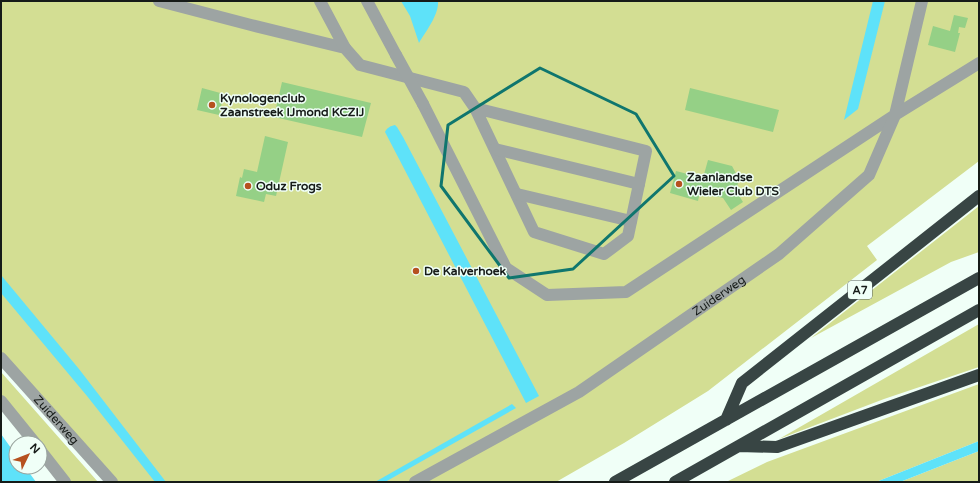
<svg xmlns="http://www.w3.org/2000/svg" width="980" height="483" font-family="'Varela Round',sans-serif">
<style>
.green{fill:#d3de93}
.water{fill:#5ee2f9}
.building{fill:#95d086}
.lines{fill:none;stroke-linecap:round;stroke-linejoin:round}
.minor{stroke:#9da4a3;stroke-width:12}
.highway{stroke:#384544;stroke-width:12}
.minor-bridge{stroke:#9da4a3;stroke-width:12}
.marked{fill:none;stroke:#0f766e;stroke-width:3;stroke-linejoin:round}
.poi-dot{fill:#b6511f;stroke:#f0fff7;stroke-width:1.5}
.labels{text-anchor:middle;stroke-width:3;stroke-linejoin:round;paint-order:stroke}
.shield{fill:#f0fff7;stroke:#575f5b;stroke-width:1}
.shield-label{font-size:11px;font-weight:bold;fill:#161b18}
.poi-label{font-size:12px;font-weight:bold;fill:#161b18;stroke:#f0fff7;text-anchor:start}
.street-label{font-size:12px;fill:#161b18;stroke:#f0fff7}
</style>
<rect width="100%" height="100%" fill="#f0fff7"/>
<!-- green -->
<path class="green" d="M 1,1 L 979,1 L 979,161 L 867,246 L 877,260 L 708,391 L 624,443 L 556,482 L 117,482 L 1,354 Z
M 979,206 L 979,252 L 951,262 L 811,338 Z
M 979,324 L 979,367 L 884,399 L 779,439 Z
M 1,372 L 98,482 L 64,482 L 1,396 Z
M 979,384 L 979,441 L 876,482 L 726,482 L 767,462 Z
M 979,451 L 979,482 L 900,482 Z"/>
<!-- water -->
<path class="water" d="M 401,1 L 438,1 C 439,15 426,31 419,43 L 410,16 Z
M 873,1 L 885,1 L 858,109 L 844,120 Z
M 395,125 L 397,127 L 403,137 L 539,396 L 526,403 L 385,132 C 387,128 390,126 395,125 Z
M 1,275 L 79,369 L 166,482 L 155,482 L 87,396 L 1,293 Z
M 512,404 L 516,408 L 385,482 L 375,482 Z
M 1,434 L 16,455 L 16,467 L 25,467 L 36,482 L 1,482 Z
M 979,441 L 979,451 L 900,482 L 876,482 Z"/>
<!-- building -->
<path class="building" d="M 954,15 L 968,18 L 965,28 L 959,27 L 958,33 L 960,33 L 955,52 L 928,45 L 933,26 L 950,31 Z
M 282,82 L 371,103 L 362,137 L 274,117 Z
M 202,88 L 224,94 L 219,115 L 197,110 Z
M 690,88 L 779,110 L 773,132 L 685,110 Z
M 265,136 L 288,142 L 276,196 L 266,194 L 264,202 L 236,196 L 240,177 L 242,178 L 244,169 L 257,172 Z
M 708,160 L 732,166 L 739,179 L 736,191 L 743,202 L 731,210 L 723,198 L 700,192 L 698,201 L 670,193 L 676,171 L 703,178 Z"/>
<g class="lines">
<!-- minor -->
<g class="minor">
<path d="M 159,1 L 251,25 L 345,48 L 360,65 L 464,92 L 475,108 L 534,232 L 604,254 L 628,236 L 646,151 L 475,108"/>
<path d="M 320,1 L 345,48"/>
<path d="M 367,1 L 396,55"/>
<path d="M 423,104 L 506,268 L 547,295 L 626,292 L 895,115 L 922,1"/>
<path d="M 495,149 L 639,184"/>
<path d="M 517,194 L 631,221"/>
<path id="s1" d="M 1,358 L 112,482"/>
<path d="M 1,401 L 35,443"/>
<path d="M 40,450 L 65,482"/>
<path id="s2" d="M 415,482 L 579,392 L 779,254 L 869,175 L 895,115 L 979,63"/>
</g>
<!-- highway -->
<path class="highway" d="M 726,420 L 742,383 L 979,196
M 739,446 L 777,447 L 979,375
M 615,482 L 979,278
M 675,482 L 979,310"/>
<!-- minor-bridge -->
<path class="minor-bridge" d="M 396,55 L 423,104"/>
</g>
<!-- marked area -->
<path class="marked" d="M 540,68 L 636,114 L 674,176 L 573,269 L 509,278 L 441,186 L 448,125 Z"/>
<!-- markers -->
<g class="poi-dot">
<circle cx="212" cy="105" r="4"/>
<circle cx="679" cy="184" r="4"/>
<circle cx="248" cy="186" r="4"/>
<circle cx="416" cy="271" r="4"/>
</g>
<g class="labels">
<!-- shield labels -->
<rect class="shield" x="848" y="281" width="24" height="18" rx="3"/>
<g class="shield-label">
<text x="860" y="294">A7</text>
</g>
<!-- poi labels -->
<g class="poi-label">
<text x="220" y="102">Kynologenclub<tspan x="220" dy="14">Zaanstreek IJmond KCZIJ</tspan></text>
<text x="687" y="181">Zaanlandse<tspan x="687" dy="14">Wieler Club DTS</tspan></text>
<text x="256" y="190">Oduz Frogs</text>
<text x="424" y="275">De Kalverhoek</text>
</g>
<!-- street labels -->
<g class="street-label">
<text dy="4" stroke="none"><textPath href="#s2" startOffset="357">Zuiderweg</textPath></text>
<text dy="4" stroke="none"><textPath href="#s1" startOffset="83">Zuiderweg</textPath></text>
</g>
</g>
<!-- border -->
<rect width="980" height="483" fill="none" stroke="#161b18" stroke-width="4"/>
<!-- north arrow -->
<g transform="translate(28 455) rotate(47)"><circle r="19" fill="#f0fff7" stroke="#99a49e"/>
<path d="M0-3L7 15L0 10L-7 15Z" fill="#b6511f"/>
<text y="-6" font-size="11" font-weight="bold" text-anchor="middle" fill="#161b18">N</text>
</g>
</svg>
